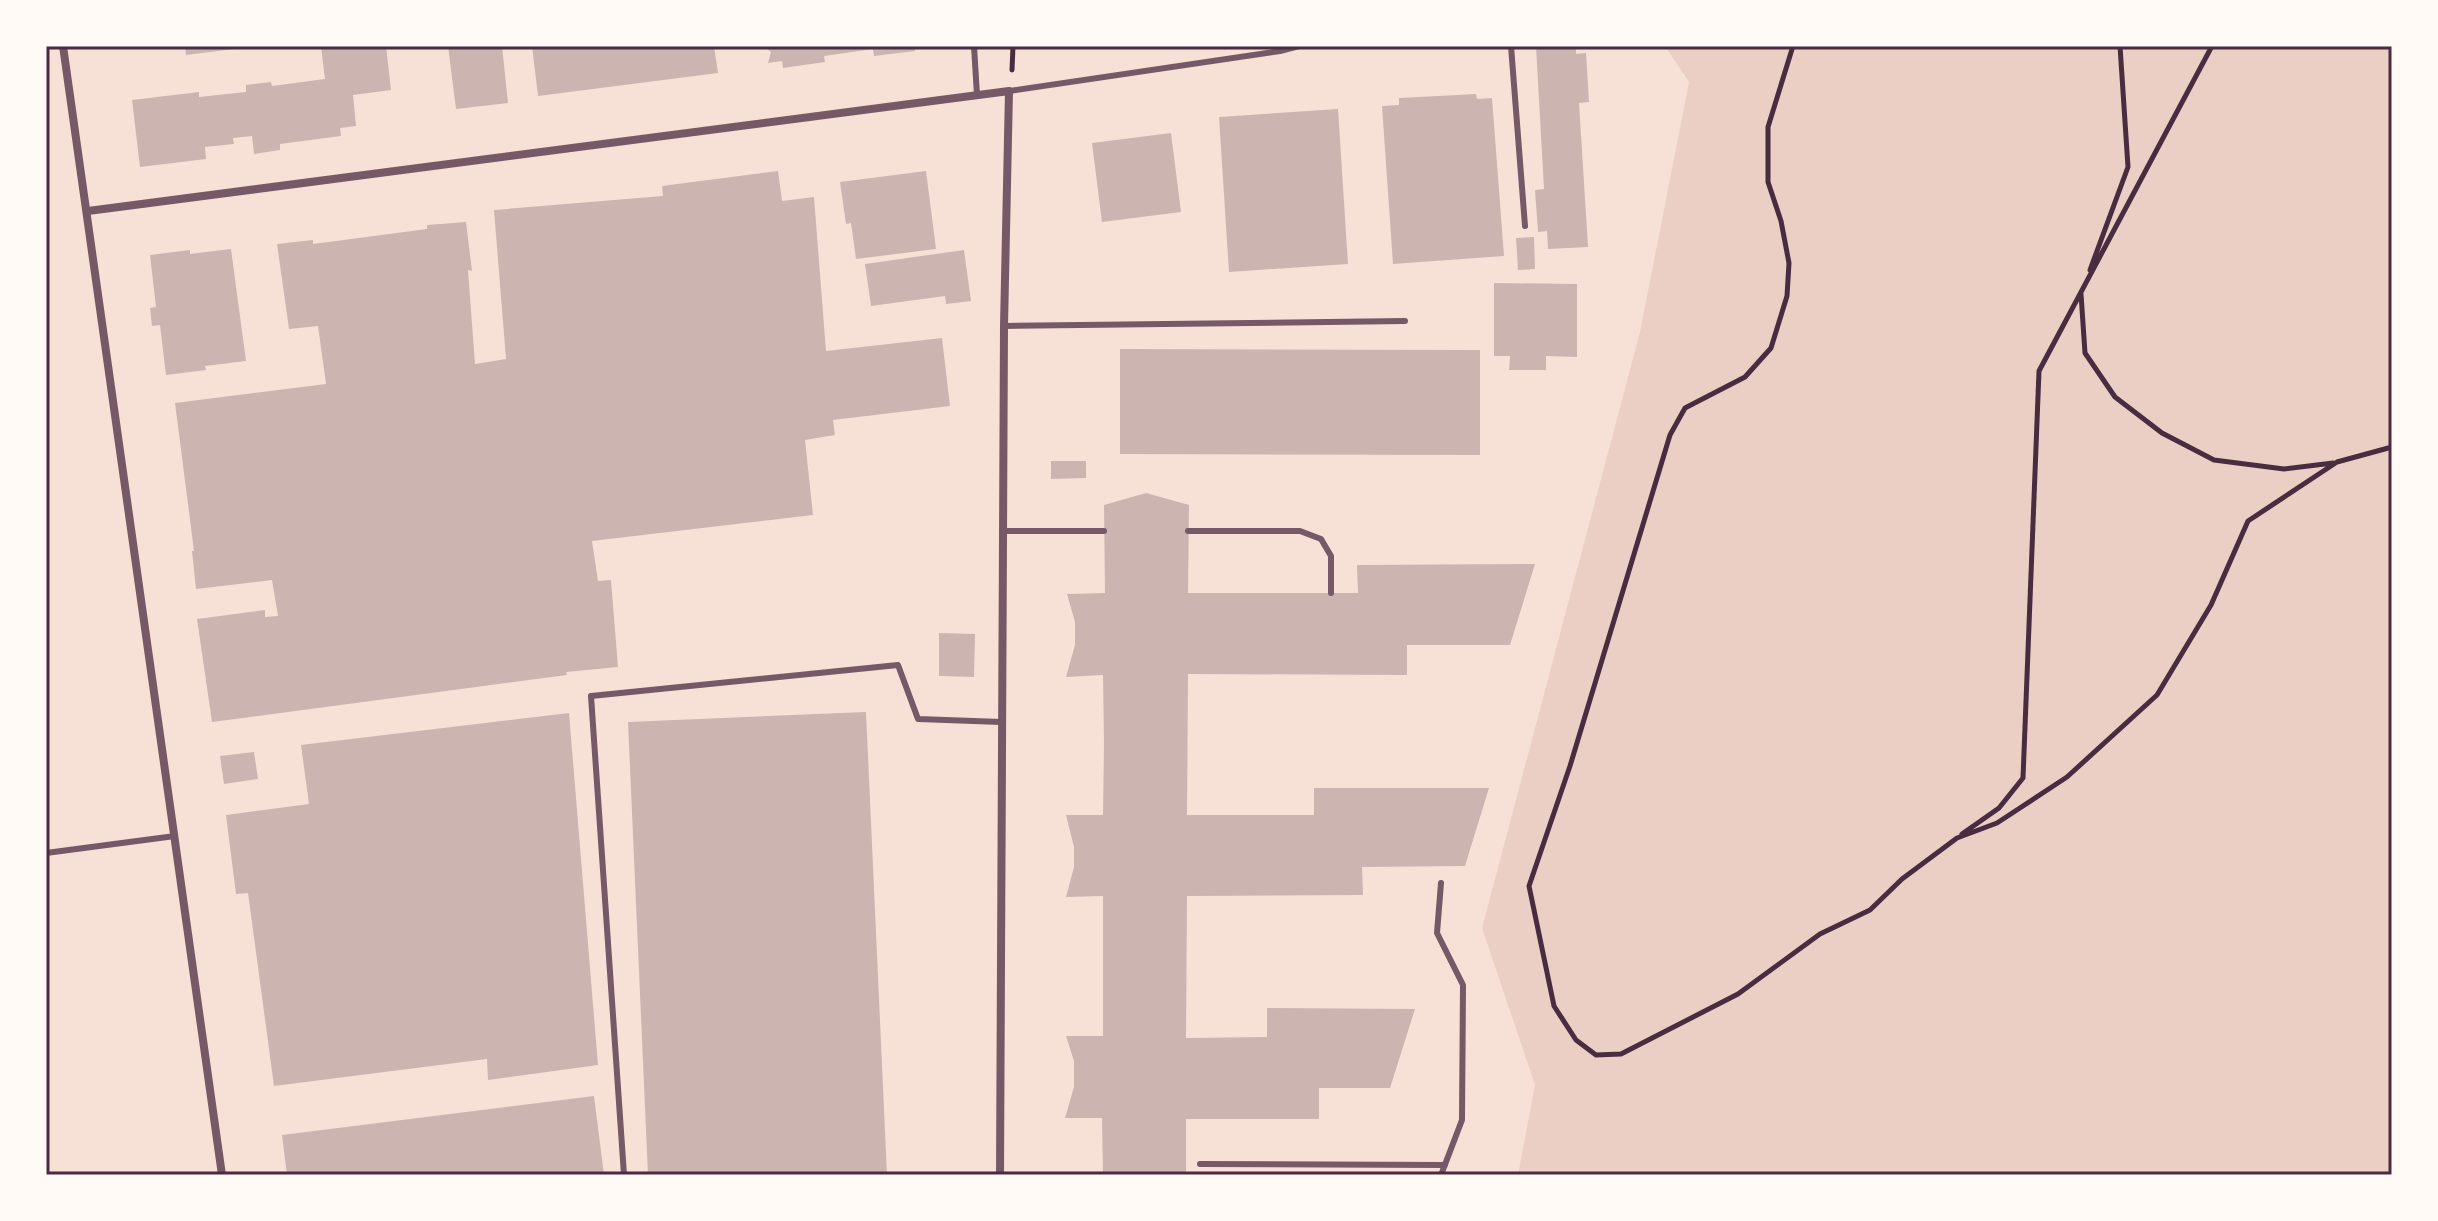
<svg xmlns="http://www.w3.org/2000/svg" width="2438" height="1221" font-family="'Roboto Condensed',sans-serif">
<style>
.green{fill:#ebcfc5}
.building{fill:#ccb4b1}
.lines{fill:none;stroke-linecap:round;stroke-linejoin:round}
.path{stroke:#4a2c40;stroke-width:5}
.service{stroke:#755966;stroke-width:6}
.minor{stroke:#755966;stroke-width:8}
.neatline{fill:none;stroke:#4a2c40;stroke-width:3}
</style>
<rect width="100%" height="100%" fill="#f7e1d7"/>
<!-- green -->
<path class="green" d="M 1665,46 L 2392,46 L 2392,1175 L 1518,1175 L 1535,1085 L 1482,928 L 1640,332 L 1689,82 Z"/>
<!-- building -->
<path class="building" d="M 185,46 L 234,46 L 234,49 L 186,55 Z
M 321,46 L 386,46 L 391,90 L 353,95 L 356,126 L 340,128 L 341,136 L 280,144 L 280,150 L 254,154 L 252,136 L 233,138 L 234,144 L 205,147 L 206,159 L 140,167 L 132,100 L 199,92 L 199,97 L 246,92 L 246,85 L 271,82 L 272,86 L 325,79 Z
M 448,46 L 502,46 L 508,103 L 456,109 Z
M 532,46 L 714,46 L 718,73 L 538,96 Z
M 763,46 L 915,46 L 915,51 L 874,56 L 873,49 L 824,56 L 825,62 L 783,68 L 782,61 L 768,63 L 771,52 Z
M 1536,46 L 1576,46 L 1576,54 L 1586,53 L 1589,102 L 1579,103 L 1588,247 L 1548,249 L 1547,231 L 1538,232 L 1535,190 L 1544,189 Z
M 1476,94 L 1477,99 L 1492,98 L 1504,256 L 1393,264 L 1382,106 L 1399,105 L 1399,98 Z
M 1338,109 L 1348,264 L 1229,272 L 1219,117 Z
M 1171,133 L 1181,212 L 1102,222 L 1092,143 Z
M 778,171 L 782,201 L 814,197 L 826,351 L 942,338 L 950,406 L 833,420 L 835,435 L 805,440 L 813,515 L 592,541 L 598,581 L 611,580 L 618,667 L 566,672 L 567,675 L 212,722 L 197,619 L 265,610 L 265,617 L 278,616 L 272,580 L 196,589 L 192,551 L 194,551 L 175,403 L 326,384 L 318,326 L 289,329 L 277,244 L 313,240 L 313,244 L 427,229 L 427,225 L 466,222 L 472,271 L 468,270 L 475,364 L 506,359 L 494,210 L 663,196 L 662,186 Z
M 926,171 L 936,249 L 856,259 L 851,223 L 846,224 L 840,182 Z
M 1534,237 L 1535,269 L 1518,270 L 1516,238 Z
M 231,249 L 246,361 L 205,366 L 206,370 L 166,375 L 160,325 L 152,326 L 150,308 L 156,307 L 150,255 L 190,250 L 190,254 Z
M 964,250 L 971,301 L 946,304 L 945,296 L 871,306 L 865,264 Z
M 1494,283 L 1577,284 L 1577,357 L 1546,356 L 1546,370 L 1509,370 L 1510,356 L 1494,356 Z
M 1120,349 L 1480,350 L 1480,455 L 1120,454 Z
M 1051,461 L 1086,461 L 1086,478 L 1051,479 Z
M 1146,493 L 1189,505 L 1188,593 L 1358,593 L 1357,565 L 1535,564 L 1510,645 L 1407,645 L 1407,675 L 1188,674 L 1187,815 L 1314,815 L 1314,788 L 1489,788 L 1465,866 L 1362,867 L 1363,895 L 1187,896 L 1186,1038 L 1267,1037 L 1267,1008 L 1415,1009 L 1390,1088 L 1319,1088 L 1319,1119 L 1186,1119 L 1186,1175 L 1103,1175 L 1102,1118 L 1065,1118 L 1074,1087 L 1074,1061 L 1066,1036 L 1103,1036 L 1103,896 L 1066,897 L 1074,867 L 1074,847 L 1066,815 L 1103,815 L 1104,743 L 1103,675 L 1066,677 L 1075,645 L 1075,622 L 1067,594 L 1105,593 L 1104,505 Z
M 939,633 L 975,634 L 974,677 L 939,676 Z
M 866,712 L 887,1175 L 648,1175 L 628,722 Z
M 569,713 L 598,1065 L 488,1080 L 487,1059 L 274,1086 L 248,893 L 236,894 L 226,815 L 309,804 L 301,745 Z
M 254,752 L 258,779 L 224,784 L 220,756 Z
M 594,1096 L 604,1175 L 287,1175 L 282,1135 Z"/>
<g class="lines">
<!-- path -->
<path class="path" d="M 1793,46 L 1768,127 L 1768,182 L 1781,221 L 1789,263 L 1787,296 L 1771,348 L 1745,377 L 1685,408 L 1670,435 L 1570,766 L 1529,886 L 1554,1006 L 1576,1040 L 1596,1055 L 1621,1054 L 1738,994 L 1820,934 L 1870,910 L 1902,879 L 1957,838 L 1997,823 L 2067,777 L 2157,695 L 2211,605 L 2248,521 L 2337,462 L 2392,447
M 1012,70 L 1013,46
M 2090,270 L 2128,167 L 2120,46
M 2081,294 L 2085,353 L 2115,397 L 2162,433 L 2214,460 L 2284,469 L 2333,463
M 1962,834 L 1999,808 L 2023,778 L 2039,371 L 2212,46"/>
<!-- service -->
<path class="service" d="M 974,46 L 977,95
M 1511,46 L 1525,226
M 1009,91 L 1280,51 L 1299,46
M 1004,326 L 1405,321
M 1005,531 L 1104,531
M 1188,531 L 1300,531 L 1321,539 L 1331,556 L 1331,593
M 46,853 L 175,836
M 1200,1164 L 1445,1165
M 624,1175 L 591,696 L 898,665 L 918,719 L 1001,722
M 1441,1175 L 1462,1120 L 1463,985 L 1437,933 L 1441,883"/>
<!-- minor -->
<path class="minor" d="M 63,46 L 222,1175
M 88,211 L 1009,91 L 1004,326 L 1000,1175"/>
</g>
<!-- border -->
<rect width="2438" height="1221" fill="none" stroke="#fffaf5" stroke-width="96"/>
<rect x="48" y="48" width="2342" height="1125" class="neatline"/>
</svg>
